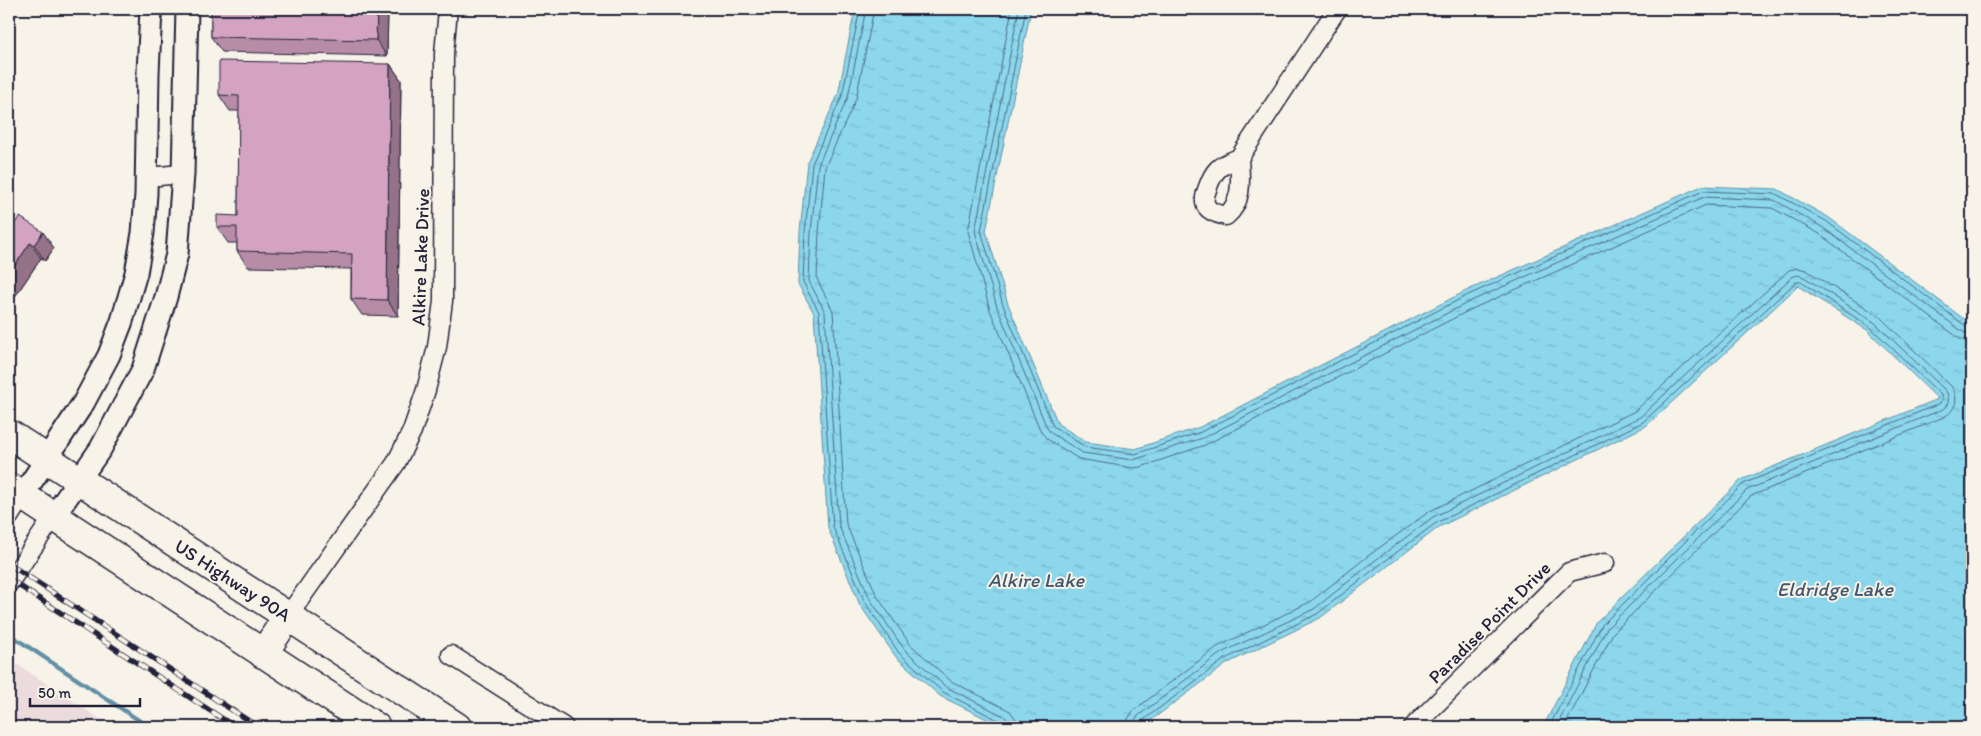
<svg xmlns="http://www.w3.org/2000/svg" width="1981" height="736" font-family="Itim,sans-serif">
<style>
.built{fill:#ecdbdd}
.water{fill:url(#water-ripples);stroke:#628fa5}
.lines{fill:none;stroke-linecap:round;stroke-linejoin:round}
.shore{stroke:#4c6a82;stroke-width:1}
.stream{stroke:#628fa5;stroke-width:4.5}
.minor-casing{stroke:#22223b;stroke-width:21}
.tertiary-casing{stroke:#22223b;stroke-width:25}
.primary-casing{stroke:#22223b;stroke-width:31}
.minor{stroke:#f7f3e8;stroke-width:18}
.tertiary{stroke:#f7f3e8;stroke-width:21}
.primary{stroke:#f7f3e8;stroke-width:28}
.rail-casing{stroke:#22223b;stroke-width:5.5}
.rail{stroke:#f7f3e8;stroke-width:4;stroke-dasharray:11;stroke-linecap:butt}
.wall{fill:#b68ca7;stroke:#22223b}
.shaded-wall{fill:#947288;stroke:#22223b}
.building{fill:#d4a3c2;stroke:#22223b}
.labels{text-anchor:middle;stroke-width:4;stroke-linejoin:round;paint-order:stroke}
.street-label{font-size:19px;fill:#22223b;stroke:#f7f3e8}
.water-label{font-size:20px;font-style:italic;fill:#425870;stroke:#f7f3e8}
</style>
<defs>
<pattern id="water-ripples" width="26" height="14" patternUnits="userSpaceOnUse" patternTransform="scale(1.25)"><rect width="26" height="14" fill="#8cd7ec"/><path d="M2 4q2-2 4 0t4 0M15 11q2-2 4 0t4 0" fill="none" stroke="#78b8cb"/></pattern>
</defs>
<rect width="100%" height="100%" fill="#f7f3e8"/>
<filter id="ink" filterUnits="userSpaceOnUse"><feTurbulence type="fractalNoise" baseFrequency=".02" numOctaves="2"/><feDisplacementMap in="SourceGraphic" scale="10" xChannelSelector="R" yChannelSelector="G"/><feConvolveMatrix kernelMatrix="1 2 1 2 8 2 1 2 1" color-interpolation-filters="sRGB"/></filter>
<g filter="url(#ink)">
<!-- built -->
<path class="built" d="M 9,659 L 112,727 L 9,727 Z"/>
<!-- water -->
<path class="water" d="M 855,9 L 1031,9 L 986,231 L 1008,304 L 1058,424 L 1086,442 L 1135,449 L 1200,427 L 1466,291 L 1702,186 L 1777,189 L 1828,217 L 1972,325 L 1972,727 L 1543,727 L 1597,622 L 1741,480 L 1938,399 L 1867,330 L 1798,286 L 1646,426 L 1439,527 L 1320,618 L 1228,663 L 1142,727 L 1003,727 L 940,696 L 896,657 L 860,605 L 828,528 L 814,313 L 798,284 L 800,232 L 807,162 L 838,95 Z"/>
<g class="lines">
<!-- shore -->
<path class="shore" d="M 860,9 L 842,96 L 812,164 L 805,232 L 803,282 L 819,312 L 833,527 L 865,602 L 899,653 L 943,692 L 1000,721 L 1003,727
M 866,9 L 848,97 L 818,165 L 811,232 L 809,281 L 825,312 L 839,526 L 870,599 L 904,649 L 946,687 L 1004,716 L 1008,720 L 1010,727
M 874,9 L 856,99 L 825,167 L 819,233 L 817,279 L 833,311 L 846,524 L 877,596 L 910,644 L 951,681 L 1010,711 L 1016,719 L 1017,727
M 1012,9 L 968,231 L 990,310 L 1041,432 L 1047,439 L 1079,459 L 1133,468 L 1141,467 L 1205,445 L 1474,308 L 1706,205 L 1772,208 L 1818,233 L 1960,339 L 1972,342
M 1019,9 L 975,231 L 997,307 L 1047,428 L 1051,433 L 1083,453 L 1133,460 L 1203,438 L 1471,301 L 1704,197 L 1774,200 L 1822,227 L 1963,332 L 1972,334
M 1026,9 L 981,231 L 1003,305 L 1053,426 L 1085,447 L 1135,454 L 1201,432 L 1468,295 L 1703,191 L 1776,194 L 1826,221 L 1967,327 L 1972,328
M 1126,727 L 1128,719 L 1133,711 L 1217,647 L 1310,602 L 1368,556 L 1430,511 L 1635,411 L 1789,270 L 1798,268 L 1806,270 L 1879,316 L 1952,387 C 1959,399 1956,410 1944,417 L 1751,496 L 1613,633 L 1564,727
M 1134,727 L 1134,721 L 1138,716 L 1221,653 L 1314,609 L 1373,562 L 1433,517 L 1640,417 L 1792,277 L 1798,275 L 1804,277 L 1874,322 L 1945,390 C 1951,398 1949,406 1941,410 L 1747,490 L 1607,628 L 1556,727
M 1140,727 L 1142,721 L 1225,659 L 1317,614 L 1377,567 L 1436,523 L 1643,422 L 1796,282 L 1801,282 L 1870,327 L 1941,395 L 1942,400 L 1939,404 L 1743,484 L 1602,625 L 1549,727"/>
<!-- stream -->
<path class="stream" d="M 9,634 L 149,727"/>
<defs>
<path id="minor" d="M 1239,158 C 1240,178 1244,201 1226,216 C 1207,212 1200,206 1208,187 C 1210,181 1213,174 1218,169 C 1223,164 1232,161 1239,158 L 1337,9
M 146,177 L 183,174
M 9,517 L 22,496
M 9,583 L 54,516
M 288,616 L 396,463 L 412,431 L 426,390 L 437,347 L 443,301 L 444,54 L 448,9
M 451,655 L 564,727
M 1413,727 L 1569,572 L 1605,563"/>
<path id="tertiary" d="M 22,496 L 84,402 L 109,355 L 122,321 L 136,273 L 143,233 L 146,194 L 148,73 L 151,9
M 54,516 L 101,448 L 143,369 L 166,297 L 177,254 L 183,174 L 187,9"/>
<path id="primary" d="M 9,434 L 457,727
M 9,487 L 376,727
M 263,654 L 288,616"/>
</defs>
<!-- minor casing -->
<use href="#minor" class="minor-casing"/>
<!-- tertiary casing -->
<use href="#tertiary" class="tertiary-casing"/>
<!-- primary casing -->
<use href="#primary" class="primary-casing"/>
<!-- minor -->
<use href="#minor" class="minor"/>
<!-- tertiary -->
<use href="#tertiary" class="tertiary"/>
<!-- primary -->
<use href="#primary" class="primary"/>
<defs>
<path id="rail" d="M 9,564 L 258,727
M 9,579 L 235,727"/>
</defs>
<!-- rail casing -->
<use href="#rail" class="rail-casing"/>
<!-- rail -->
<use href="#rail" class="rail"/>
</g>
<!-- wall -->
<path class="wall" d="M 211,9 L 388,9 L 387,56 L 222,52 L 211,37 Z
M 390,64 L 401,80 L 398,316 L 362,315 L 351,299 L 351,269 L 248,267 L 237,251 L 237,243 L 228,243 L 217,227 L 238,216 L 239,111 L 230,111 L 219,95 Z
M 9,216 L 54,248 L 45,261 L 41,258 L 12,301 L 9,299 Z"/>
<!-- shaded-wall -->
<path class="shaded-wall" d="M 377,9 L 388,9 L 387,56 L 376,40 Z
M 390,64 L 401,80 L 398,316 L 387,300 Z
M 43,232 L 54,248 L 45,261 L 34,245 Z
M 30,243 L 41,258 L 12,301 L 9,296 L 9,274 Z"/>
<!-- building -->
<path class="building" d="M 211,9 L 377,9 L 376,40 L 211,37 Z
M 219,61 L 390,64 L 387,300 L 351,299 L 352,254 L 237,251 L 237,227 L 217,227 L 217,215 L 238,216 L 239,96 L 219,95 Z
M 9,216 L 17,222 L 20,217 L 43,232 L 34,245 L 30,243 L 9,274 Z"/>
</g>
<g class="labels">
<!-- street labels -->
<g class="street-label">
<text transform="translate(420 257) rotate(-88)" y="7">Alkire Lake Drive</text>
<text transform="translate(233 580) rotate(33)" y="7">US Highway 90A</text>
<text transform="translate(1489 622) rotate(-45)" y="7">Paradise Point Drive</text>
</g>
<!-- water labels -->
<g class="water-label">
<text x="1036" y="587">Alkire Lake</text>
<text x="1835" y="596">Eldridge Lake</text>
</g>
</g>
<!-- margin -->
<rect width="1981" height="736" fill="none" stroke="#f7f3e8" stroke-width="30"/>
<rect x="15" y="15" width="1951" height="706" fill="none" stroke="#22223b" stroke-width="2" filter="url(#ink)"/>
<!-- scale -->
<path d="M30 698v8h110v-8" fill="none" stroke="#22223b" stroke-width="2.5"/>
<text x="38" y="698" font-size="15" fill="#22223b" stroke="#f7f3e8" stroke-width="4" paint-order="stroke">50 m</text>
</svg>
